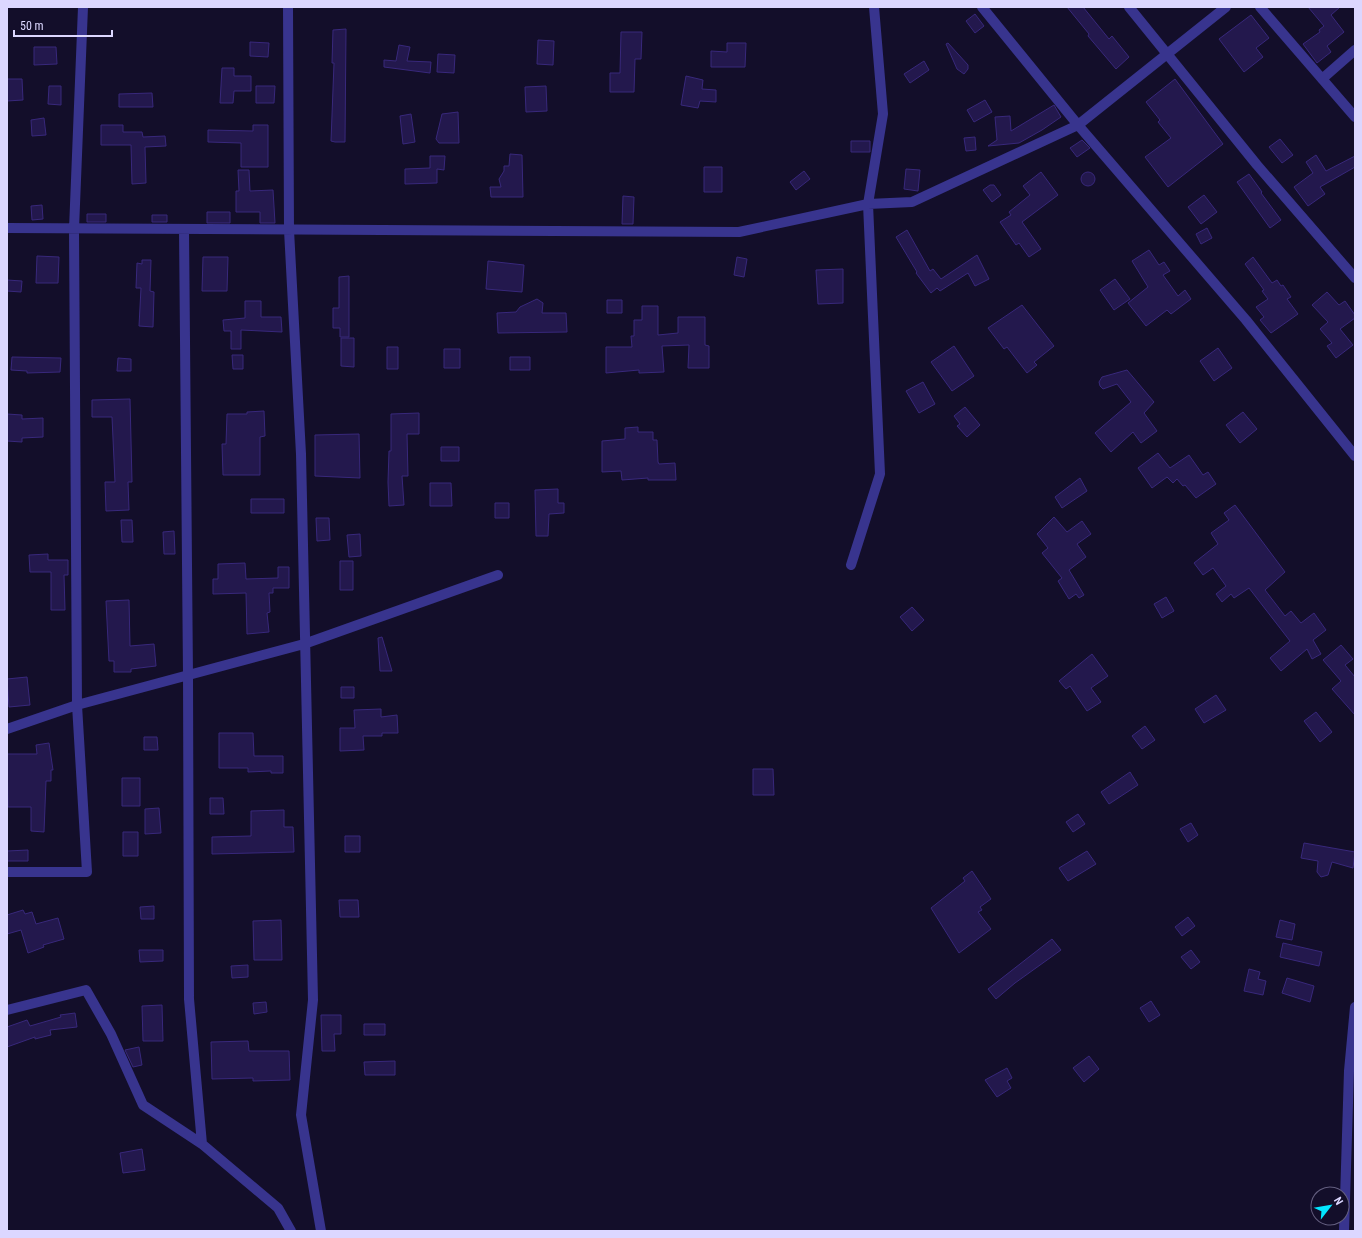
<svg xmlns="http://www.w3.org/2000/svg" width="1362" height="1238" font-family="'Roboto Condensed',sans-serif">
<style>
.building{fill:#23184d;stroke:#38287b}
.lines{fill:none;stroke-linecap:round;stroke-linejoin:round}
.minor{stroke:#38348e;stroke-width:10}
</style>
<rect width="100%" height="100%" fill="#130e2a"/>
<!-- building -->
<path class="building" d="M 1067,7 L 1083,7 L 1109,39 L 1112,36 L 1129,57 L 1116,69 L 1088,36 L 1089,34 Z
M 1308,7 L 1340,7 L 1331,15 L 1344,32 L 1327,46 L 1331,52 L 1317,63 L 1303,44 L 1320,32 L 1319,30 L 1324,26 Z
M 975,14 L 984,26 L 975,33 L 966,21 Z
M 1251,15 L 1269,38 L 1256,48 L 1263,57 L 1244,72 L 1219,39 Z
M 346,29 L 345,142 L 335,142 L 331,141 L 334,63 L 332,63 L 333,30 Z
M 621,32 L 642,32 L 641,59 L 635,59 L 634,92 L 610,92 L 610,73 L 620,73 Z
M 538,40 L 554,41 L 553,65 L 537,64 Z
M 250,42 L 269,43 L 268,57 L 250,56 Z
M 727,43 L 746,43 L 745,67 L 711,67 L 711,51 L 727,52 Z
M 948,43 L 968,65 L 968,69 L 964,74 L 957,69 L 946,44 Z
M 399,45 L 410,47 L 407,61 L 431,62 L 430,73 L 384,67 L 384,60 L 396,61 Z
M 34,47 L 56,47 L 57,64 L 34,65 Z
M 438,54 L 455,55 L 454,73 L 437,72 Z
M 924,61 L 929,70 L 910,83 L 904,74 Z
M 222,68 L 234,68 L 234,76 L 251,76 L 251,91 L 234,91 L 233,103 L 220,103 Z
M 686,76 L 703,80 L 702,89 L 716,90 L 716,102 L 700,101 L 698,108 L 681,105 Z
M 7,79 L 22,79 L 23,100 L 7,101 Z
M 1175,79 L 1223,144 L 1168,187 L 1145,157 L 1171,138 L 1158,122 L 1160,120 L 1146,102 Z
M 49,86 L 61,86 L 61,105 L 48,104 Z
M 256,86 L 275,86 L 274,103 L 256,103 Z
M 546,86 L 547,111 L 526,112 L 525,87 Z
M 152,93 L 153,107 L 119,107 L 119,94 Z
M 985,100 L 992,112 L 974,122 L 967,110 Z
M 1054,105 L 1061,117 L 1042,130 L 1019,143 L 988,146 L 997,140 L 995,117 L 1010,116 L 1011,131 Z
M 458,112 L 459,143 L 439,143 L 436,139 L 442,114 Z
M 411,114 L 415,142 L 403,144 L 400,116 Z
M 44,118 L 46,135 L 32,136 L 31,120 Z
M 101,125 L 123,125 L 123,132 L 142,132 L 143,137 L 165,136 L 166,146 L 145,147 L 146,183 L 132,184 L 131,145 L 101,145 Z
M 253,125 L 268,125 L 268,167 L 241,167 L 241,143 L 208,142 L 208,130 L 253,131 Z
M 975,137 L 976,150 L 966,151 L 964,138 Z
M 1280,139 L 1293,155 L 1282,163 L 1269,147 Z
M 1082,140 L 1090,148 L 1077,157 L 1070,148 Z
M 851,141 L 870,141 L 870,152 L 851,152 Z
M 510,154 L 522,155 L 523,197 L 491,197 L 490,187 L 501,187 L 499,179 L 504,171 L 504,166 L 509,166 Z
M 1316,155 L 1326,171 L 1355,156 L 1355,167 L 1320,187 L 1325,194 L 1308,206 L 1294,187 L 1313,173 L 1306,162 Z
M 430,156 L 445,156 L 444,170 L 437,169 L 437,183 L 405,184 L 405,169 L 430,168 Z
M 704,167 L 722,167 L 722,192 L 704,192 Z
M 906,169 L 920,170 L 918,191 L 904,189 Z
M 238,170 L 249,170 L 250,191 L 273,190 L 275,223 L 260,223 L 260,212 L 236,212 L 236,191 L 239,191 Z
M 804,171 L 810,179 L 796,190 L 790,182 Z
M 1041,172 L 1058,195 L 1022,222 L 1041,249 L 1029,257 L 1019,243 L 1016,245 L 1000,222 L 1011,215 L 1009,212 L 1030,195 L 1023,186 Z
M1081 179a7 7 0 1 1 14 0a7 7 0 1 1-14 0Z
M 1249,174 L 1262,192 L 1261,193 L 1281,220 L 1270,228 L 1237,182 Z
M 990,185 L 994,185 L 1001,195 L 992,202 L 983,190 Z
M 1204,195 L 1217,212 L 1201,224 L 1188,207 Z
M 623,196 L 634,197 L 633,224 L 622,224 Z
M 42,205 L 43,219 L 32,220 L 31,206 Z
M 207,212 L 230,212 L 230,223 L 207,223 Z
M 87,214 L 106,214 L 106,222 L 87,222 Z
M 152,215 L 167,215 L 167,222 L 152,222 Z
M 1207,228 L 1212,238 L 1201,244 L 1196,234 Z
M 907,230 L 930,271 L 933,269 L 941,279 L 977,255 L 989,279 L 975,286 L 968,273 L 940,291 L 937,288 L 931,293 L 916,273 L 917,272 L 896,237 Z
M 1149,250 L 1159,265 L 1164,262 L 1170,271 L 1163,275 L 1178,296 L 1185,290 L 1191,299 L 1171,314 L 1167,310 L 1146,326 L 1128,303 L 1148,287 L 1132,261 Z
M 37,256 L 59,257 L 58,283 L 36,283 Z
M 203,257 L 228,257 L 227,291 L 202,291 Z
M 737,257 L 747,259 L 744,277 L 734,275 Z
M 1253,257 L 1272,283 L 1277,280 L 1281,286 L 1283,285 L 1291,297 L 1287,299 L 1298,314 L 1271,333 L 1260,320 L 1264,317 L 1256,307 L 1268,299 L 1262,291 L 1264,290 L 1245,264 Z
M 142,260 L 151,260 L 150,291 L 154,292 L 153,327 L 139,326 L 141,288 L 136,288 L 137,263 L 142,264 Z
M 488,261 L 524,265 L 522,292 L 486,289 Z
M 843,269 L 843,303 L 818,304 L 816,270 Z
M 349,276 L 349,337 L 340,337 L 340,328 L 333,328 L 333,308 L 339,308 L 339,277 Z
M 1115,279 L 1130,299 L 1114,310 L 1100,290 Z
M 7,280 L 22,281 L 21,292 L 7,291 Z
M 1327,292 L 1339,305 L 1345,301 L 1355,315 L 1355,318 L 1340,329 L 1353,345 L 1336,358 L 1327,346 L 1332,343 L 1320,329 L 1328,322 L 1312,305 Z
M 537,299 L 543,303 L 542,313 L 566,313 L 567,332 L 498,333 L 497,313 L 516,312 L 520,307 Z
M 607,300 L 622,300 L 622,313 L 607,313 Z
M 245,301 L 261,301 L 261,317 L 281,317 L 282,332 L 241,330 L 241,349 L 231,349 L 231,331 L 224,331 L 223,320 L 245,318 Z
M 1022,305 L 1054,346 L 1034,362 L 1037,365 L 1027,373 L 1007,347 L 1004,349 L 988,328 Z
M 642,306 L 658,306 L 658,335 L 678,333 L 678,317 L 705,317 L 705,345 L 709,346 L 709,368 L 688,368 L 689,345 L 662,346 L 664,372 L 639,373 L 639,370 L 606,373 L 606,347 L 632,347 L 631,336 L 634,336 L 634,320 L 642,320 Z
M 341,338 L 354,338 L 354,367 L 341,366 Z
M 954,346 L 974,376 L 952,391 L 931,362 Z
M 387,347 L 398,347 L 398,369 L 387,369 Z
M 1218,348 L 1232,368 L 1214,381 L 1200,361 Z
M 444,349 L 460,349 L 460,368 L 444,368 Z
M 232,355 L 243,355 L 243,369 L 233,369 Z
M 12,357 L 61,358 L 60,372 L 27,373 L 27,371 L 11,370 Z
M 510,357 L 530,357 L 530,370 L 510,370 Z
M 118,358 L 131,359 L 131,371 L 117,371 Z
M 1127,370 L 1154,402 L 1144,413 L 1157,431 L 1141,443 L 1133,432 L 1111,452 L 1095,433 L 1131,402 L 1117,384 L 1103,389 L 1100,386 L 1099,382 L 1102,377 Z
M 923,382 L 935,404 L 919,413 L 906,391 Z
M 130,399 L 132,482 L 128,482 L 129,510 L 106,511 L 105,482 L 115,482 L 112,417 L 92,417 L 92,400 Z
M 965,407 L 980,425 L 967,437 L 957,426 L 960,424 L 954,416 Z
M 264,411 L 265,436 L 260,437 L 260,475 L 223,475 L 222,444 L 226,444 L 227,414 L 247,414 L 247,412 Z
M 1243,412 L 1257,429 L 1240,443 L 1226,425 Z
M 419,413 L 419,434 L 407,434 L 408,476 L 402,476 L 404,505 L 389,506 L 388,482 L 389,451 L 391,451 L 391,414 Z
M 7,414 L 22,415 L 22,419 L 43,418 L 43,437 L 22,438 L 22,442 L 7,441 Z
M 638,427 L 638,432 L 653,432 L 653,440 L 657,440 L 658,462 L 659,464 L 675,463 L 676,480 L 648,480 L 648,478 L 622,480 L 621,471 L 602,472 L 602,441 L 625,439 L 625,428 Z
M 359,434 L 360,478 L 315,476 L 315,435 Z
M 441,447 L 459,447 L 459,461 L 441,461 Z
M 1158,453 L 1170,468 L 1189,455 L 1203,475 L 1208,472 L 1216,484 L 1196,498 L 1185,485 L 1183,486 L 1177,479 L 1173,483 L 1167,477 L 1152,488 L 1138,468 Z
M 1080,478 L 1087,491 L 1062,508 L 1055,497 Z
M 430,483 L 451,483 L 452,506 L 430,506 Z
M 558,489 L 558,503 L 564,503 L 564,513 L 549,514 L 548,536 L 536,536 L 535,490 Z
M 251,499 L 284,499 L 284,513 L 251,513 Z
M 495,503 L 509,503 L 509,518 L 495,518 Z
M 1235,505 L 1285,572 L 1265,590 L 1285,616 L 1291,611 L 1301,623 L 1314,613 L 1326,630 L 1313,640 L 1321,654 L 1312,659 L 1307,649 L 1281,671 L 1270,658 L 1290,641 L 1249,588 L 1234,598 L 1231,594 L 1222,602 L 1216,594 L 1226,586 L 1213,568 L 1203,575 L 1194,563 L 1218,544 L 1211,533 L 1229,520 L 1224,513 Z
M 1054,517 L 1067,532 L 1082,521 L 1091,534 L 1077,544 L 1086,557 L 1069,570 L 1084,595 L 1079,598 L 1076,594 L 1069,599 L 1058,581 L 1062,578 L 1042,553 L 1048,548 L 1037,534 Z
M 316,518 L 329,518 L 330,540 L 317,541 Z
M 121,520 L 132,520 L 133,542 L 122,542 Z
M 174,531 L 175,554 L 164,554 L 163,532 Z
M 360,534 L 361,556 L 349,557 L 347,535 Z
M 48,554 L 48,560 L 68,560 L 68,575 L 64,575 L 65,610 L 51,610 L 51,572 L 30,572 L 29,555 Z
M 340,561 L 353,561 L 353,590 L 340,590 Z
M 245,563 L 246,579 L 278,578 L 278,567 L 289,567 L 289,588 L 273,588 L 273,593 L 269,593 L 270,612 L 267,613 L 269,632 L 247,634 L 246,593 L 213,594 L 213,579 L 218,579 L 218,564 Z
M 1166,597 L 1174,611 L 1162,618 L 1154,604 Z
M 129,600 L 130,646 L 154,644 L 156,666 L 131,669 L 131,672 L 114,672 L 114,661 L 109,661 L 106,601 Z
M 912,607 L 924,620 L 912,631 L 900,617 Z
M 382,637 L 392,671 L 380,671 L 378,638 Z
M 1341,645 L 1353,659 L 1345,665 L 1355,677 L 1355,715 L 1332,689 L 1341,681 L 1323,660 Z
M 1092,654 L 1108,676 L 1091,688 L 1101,702 L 1087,711 L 1070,686 L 1066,689 L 1059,681 Z
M 27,677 L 30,705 L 9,707 L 7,679 Z
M 341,687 L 354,687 L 354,698 L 341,698 Z
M 1216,695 L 1226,710 L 1204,723 L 1195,709 Z
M 381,709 L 381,717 L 397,715 L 398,733 L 382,733 L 382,736 L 363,736 L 364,750 L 340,751 L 340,728 L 355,728 L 354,710 Z
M 1316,712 L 1332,732 L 1320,742 L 1304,721 Z
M 1145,726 L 1155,740 L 1142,749 L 1132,736 Z
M 219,733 L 253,733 L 254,756 L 283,756 L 283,773 L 271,773 L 271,771 L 248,772 L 248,768 L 219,768 Z
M 144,737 L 157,737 L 158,750 L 144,750 Z
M 49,743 L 53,770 L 51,770 L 51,781 L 46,781 L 44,832 L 31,831 L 31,807 L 8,807 L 7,754 L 37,754 L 36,745 Z
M 753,769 L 773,769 L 774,795 L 753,795 Z
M 1130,772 L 1138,785 L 1109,804 L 1101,792 Z
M 122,778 L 140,778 L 140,806 L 122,806 Z
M 210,798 L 223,798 L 224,814 L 210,814 Z
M 159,808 L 161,833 L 145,834 L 145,809 Z
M 284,810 L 284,827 L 293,827 L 294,852 L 212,854 L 212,837 L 251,836 L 251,811 Z
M 1078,814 L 1085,824 L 1073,832 L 1066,822 Z
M 1191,823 L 1198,835 L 1188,842 L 1180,829 Z
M 123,832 L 138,832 L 138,856 L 123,856 Z
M 345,836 L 360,836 L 360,852 L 345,852 Z
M 1304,843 L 1355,852 L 1353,868 L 1332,862 L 1328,875 L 1321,877 L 1317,872 L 1318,861 L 1301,858 Z
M 28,850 L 28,861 L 7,861 L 7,851 Z
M 1087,851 L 1096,864 L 1068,881 L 1059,868 Z
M 972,871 L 991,899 L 980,907 L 982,910 L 978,912 L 991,929 L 959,953 L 931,908 L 965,881 L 963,878 Z
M 339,900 L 358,900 L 359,917 L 340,917 Z
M 154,906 L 154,919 L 141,919 L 140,907 Z
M 23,910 L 25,914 L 32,912 L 36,924 L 58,918 L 64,939 L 43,945 L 44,947 L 28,953 L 21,930 L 7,934 L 7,915 Z
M 1188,917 L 1195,926 L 1182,936 L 1175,927 Z
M 281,920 L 282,960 L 254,960 L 253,921 Z
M 1280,920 L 1295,924 L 1292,940 L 1276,937 Z
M 1052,939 L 1061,950 L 1015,983 L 996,999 L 988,989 Z
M 1283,943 L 1322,952 L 1319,966 L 1280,957 Z
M 139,950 L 163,950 L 163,961 L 140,962 Z
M 1191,950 L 1200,962 L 1191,969 L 1181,957 Z
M 248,965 L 248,977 L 232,978 L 231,966 Z
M 1249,969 L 1260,972 L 1258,979 L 1266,981 L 1263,995 L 1244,991 Z
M 1287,978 L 1314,986 L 1310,1002 L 1282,993 Z
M 1151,1001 L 1160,1015 L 1149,1022 L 1140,1008 Z
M 266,1002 L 267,1012 L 254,1014 L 253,1003 Z
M 162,1005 L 163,1041 L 143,1041 L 142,1006 Z
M 75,1013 L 77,1027 L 50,1030 L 51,1035 L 35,1039 L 35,1037 L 7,1047 L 7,1027 L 27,1020 L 30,1026 L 61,1017 L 60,1015 Z
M 321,1015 L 341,1015 L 341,1034 L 334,1034 L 335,1051 L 322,1051 Z
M 364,1024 L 385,1024 L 385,1035 L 364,1035 Z
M 248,1041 L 249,1051 L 289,1051 L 290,1080 L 253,1081 L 253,1078 L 212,1079 L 211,1042 Z
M 139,1047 L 142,1065 L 133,1067 L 125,1050 Z
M 1089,1056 L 1099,1069 L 1084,1082 L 1073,1068 Z
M 395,1061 L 395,1075 L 365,1075 L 364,1062 Z
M 1007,1068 L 1012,1078 L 1007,1081 L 1011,1088 L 997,1097 L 985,1080 Z
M 142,1149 L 145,1170 L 123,1173 L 120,1153 Z"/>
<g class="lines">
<!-- minor -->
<path class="minor" d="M 288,7 L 289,230 L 301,454 L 313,1000 L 301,1115 L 321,1231
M 982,7 L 1078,125 L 1246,320 L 1355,456
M 1129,7 L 1257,165 L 1355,278
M 1260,7 L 1355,117
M 1322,79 L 1355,50
M 7,228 L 739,232 L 868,204 L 912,202 L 1078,125 L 1226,7
M 184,229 L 188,675 L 189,999 L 202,1144
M 851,565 L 880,474 L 868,204 L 883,114 L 874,7
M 7,729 L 77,705 L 304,644 L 498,575
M 7,872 L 87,872 L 77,705 L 74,229 L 83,7
M 7,1010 L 86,990 L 111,1034 L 143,1105 L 202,1144 L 278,1208 L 291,1231
M 1344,1231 L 1349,1071 L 1355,1007"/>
</g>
<!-- border -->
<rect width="1362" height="1238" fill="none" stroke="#dcd7ff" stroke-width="16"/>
<!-- north arrow -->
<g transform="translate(1330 1206) rotate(59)"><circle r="19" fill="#130e2a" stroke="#635e7f"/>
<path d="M0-3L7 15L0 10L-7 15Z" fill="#03e6ff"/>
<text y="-6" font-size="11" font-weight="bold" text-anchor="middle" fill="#dcd7ff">N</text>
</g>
<!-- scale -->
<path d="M14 30v6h98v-6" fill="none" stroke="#dcd7ff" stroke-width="2"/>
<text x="20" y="30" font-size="12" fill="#dcd7ff" stroke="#130e2a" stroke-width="3" paint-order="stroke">50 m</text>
</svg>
